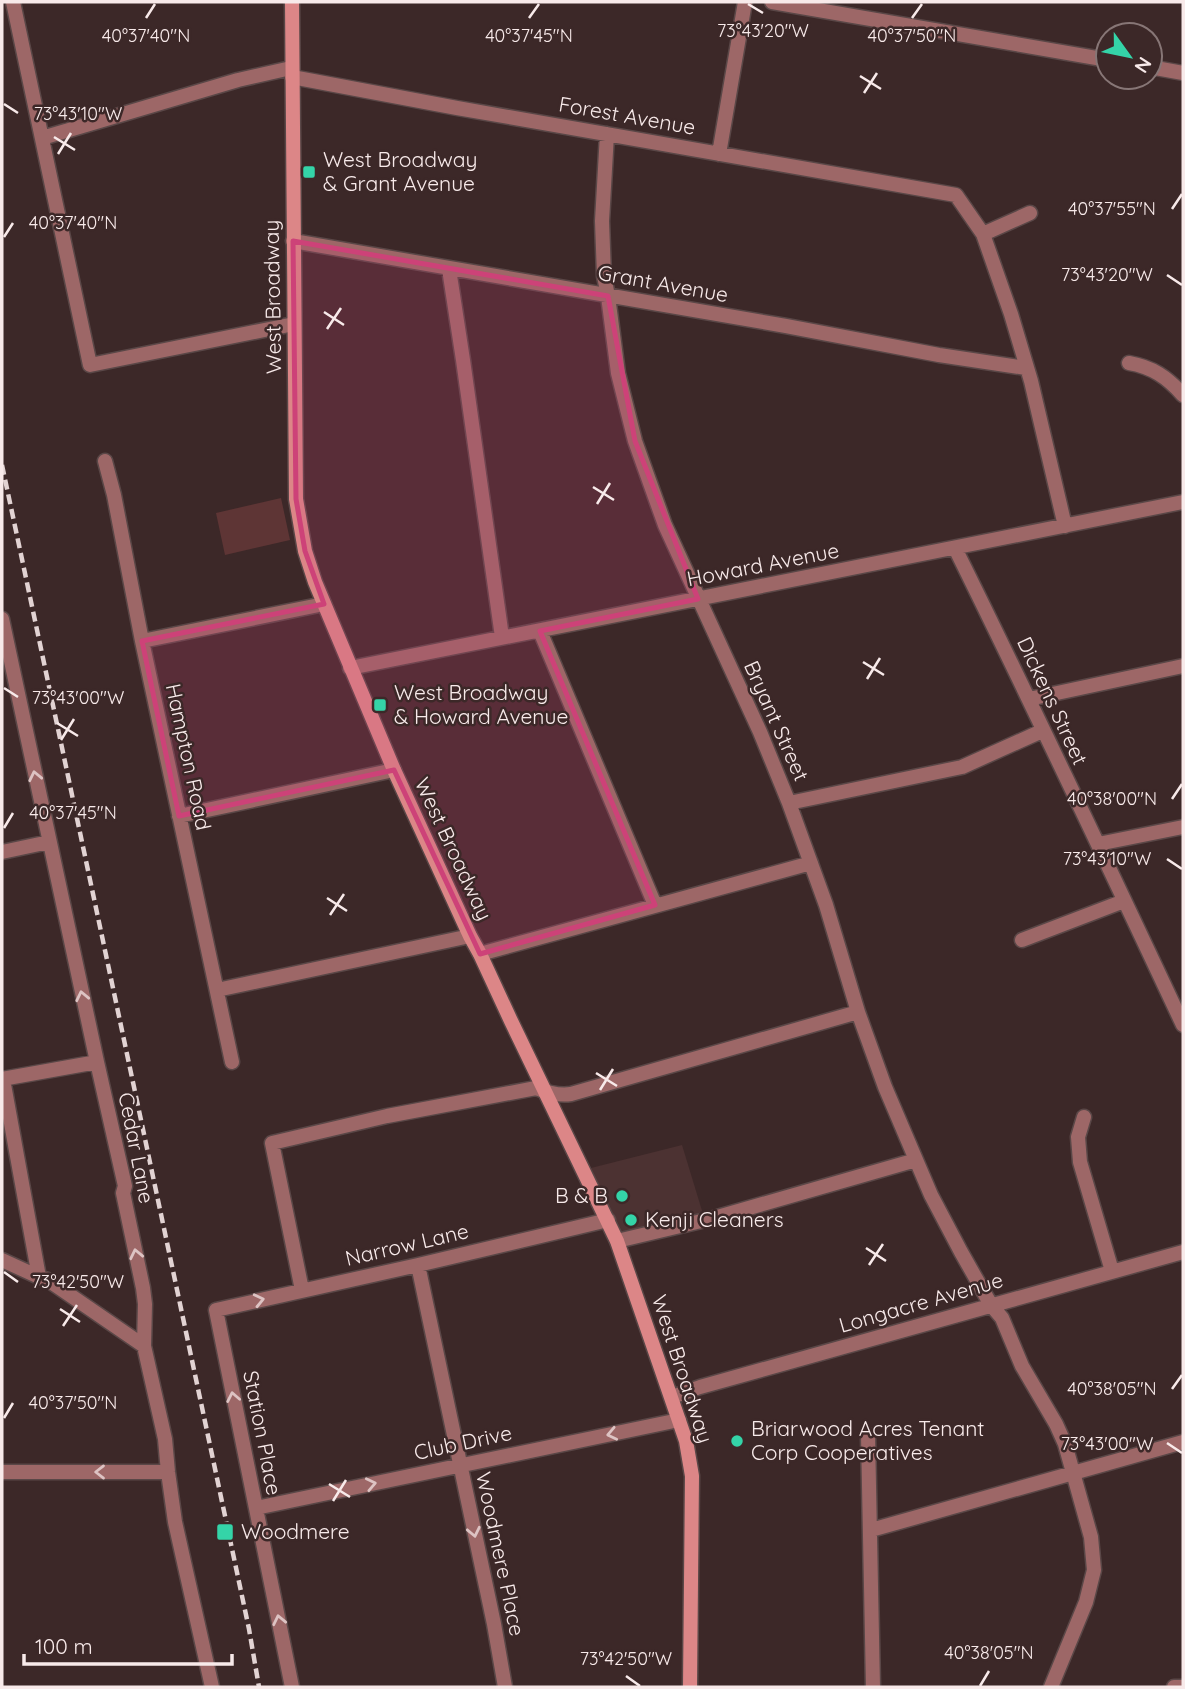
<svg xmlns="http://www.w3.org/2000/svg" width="1185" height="1689" font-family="Quicksand,sans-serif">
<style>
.built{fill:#4c3232}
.green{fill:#5e3535}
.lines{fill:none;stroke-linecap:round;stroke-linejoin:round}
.minor-casing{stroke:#5a4747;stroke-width:17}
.tertiary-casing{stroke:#5a4747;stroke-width:17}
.secondary-casing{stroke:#5a4747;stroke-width:17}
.minor{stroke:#9d6767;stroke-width:14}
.tertiary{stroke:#9d6767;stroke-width:14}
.secondary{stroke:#dc8687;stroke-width:14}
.rail{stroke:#e2d3d3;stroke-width:4.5;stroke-dasharray:10 5;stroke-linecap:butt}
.oneway{stroke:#ddc3c3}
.marked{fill:#cd4278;fill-opacity:0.2;stroke:#cd4278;stroke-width:5;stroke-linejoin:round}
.ticks{fill:none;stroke:#f8eaea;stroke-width:2.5}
.poi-dot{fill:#34d4a8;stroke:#3c2828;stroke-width:2.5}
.labels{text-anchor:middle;stroke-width:5;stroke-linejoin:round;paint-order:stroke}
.street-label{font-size:21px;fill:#f8eaea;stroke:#3c2828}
.poi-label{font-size:21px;fill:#f8eaea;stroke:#3c2828;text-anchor:start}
.ticks-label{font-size:18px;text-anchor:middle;fill:#f8eaea;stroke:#3c2828;stroke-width:5;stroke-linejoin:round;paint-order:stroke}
</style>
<rect width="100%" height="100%" fill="#3c2828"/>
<!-- built -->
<path class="built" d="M 682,1145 L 703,1214 L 621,1240 L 591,1168 Z"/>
<!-- green -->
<path class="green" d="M 281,498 L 290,540 L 225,555 L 216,513 Z"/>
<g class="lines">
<defs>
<path id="minor" d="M 13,2 L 90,365 L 294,324
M 772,2 L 1108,60
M 1150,67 L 1183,73
M 292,77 L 457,108 L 956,195 L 983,234 L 1011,314 L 1031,381 L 1065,526
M 607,134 L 602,221 L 604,276 L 608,296 L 618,373 L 635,441 L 665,525 L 760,732 L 789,803 L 826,905 L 858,1012 L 885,1087 L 931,1195 L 961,1252 L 991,1305 L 1002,1318 L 1022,1366 L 1056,1424 L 1065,1444 L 1091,1537 L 1094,1570 L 1086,1602 L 1051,1687
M 42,138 L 238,80 L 291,68
M 719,154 L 745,2
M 983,234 L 1030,213
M 293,241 L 786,326 L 939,355 L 1026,368
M 449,269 L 463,360 L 502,637
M 1129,363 C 1152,367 1167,377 1183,395
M 105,461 L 114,495 L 142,641 L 232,1062
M 955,548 C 1033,706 1108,865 1183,1025
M 2,619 L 97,1062 L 125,1186 L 123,1193 L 143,1288 L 145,1304 L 144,1346 L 165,1439 L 168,1472 L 175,1522 L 212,1687
M 540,631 L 655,905
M 142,641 L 324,604
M 350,668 L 1183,502
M 1029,699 L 1183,666
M 789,803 L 962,767 L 1042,731
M 179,816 L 394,770
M 1098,844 L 1183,827
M 2,852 L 49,842
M 1022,940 L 1124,901
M 480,954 L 811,863
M 217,990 L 470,936
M 2,1079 L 97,1062
M 3,1079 L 39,1277
M 1084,1117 L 1078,1137 L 1080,1162 L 1112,1271
M 617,1241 L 714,1218 L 916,1160
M 2,1260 L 39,1277 L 48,1280 L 144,1346
M 418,1265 L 494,1624 L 505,1687
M 302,1290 L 272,1143 L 387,1116 L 536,1088 C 548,1093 559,1096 571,1094 L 858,1012
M 672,1397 L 700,1387 L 1183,1252
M 868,1435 L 873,1687
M 2,1472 L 168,1472
M 256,1508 L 679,1420
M 871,1530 L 1183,1442
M 292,1687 L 216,1310 L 418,1265 L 608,1220"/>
<path id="tertiary" d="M 1174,1687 L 1183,1687"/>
<path id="secondary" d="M 292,2 L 296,499 L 305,551 L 315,582 L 394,770 L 470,936 L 480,954 L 511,1021 L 617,1241 L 686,1441 L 692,1476 L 690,1687"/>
</defs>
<!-- minor casing -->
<use href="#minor" class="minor-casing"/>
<!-- tertiary casing -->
<use href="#tertiary" class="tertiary-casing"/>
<!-- secondary casing -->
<use href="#secondary" class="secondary-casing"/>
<!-- minor -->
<use href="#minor" class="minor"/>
<!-- tertiary -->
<use href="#tertiary" class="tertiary"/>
<!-- secondary -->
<use href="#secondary" class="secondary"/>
<!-- rail -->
<path class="rail" d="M 2,465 L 249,1629 L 259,1687"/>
</g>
<!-- one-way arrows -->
<defs><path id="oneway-chevron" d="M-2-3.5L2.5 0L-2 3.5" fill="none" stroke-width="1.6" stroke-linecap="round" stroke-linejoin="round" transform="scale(1.75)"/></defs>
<g class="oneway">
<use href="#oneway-chevron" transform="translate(35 776) rotate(-102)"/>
<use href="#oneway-chevron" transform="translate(82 996) rotate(-102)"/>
<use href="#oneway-chevron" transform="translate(136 1254) rotate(-102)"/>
<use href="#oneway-chevron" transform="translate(259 1300) rotate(-13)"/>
<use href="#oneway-chevron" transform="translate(233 1397) rotate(-101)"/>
<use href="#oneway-chevron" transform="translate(612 1434) rotate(168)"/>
<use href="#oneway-chevron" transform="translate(100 1472) rotate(-180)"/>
<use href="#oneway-chevron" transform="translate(371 1484) rotate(-12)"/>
<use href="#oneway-chevron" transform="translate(474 1532) rotate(78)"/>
<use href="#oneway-chevron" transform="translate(279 1620) rotate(-102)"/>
</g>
<!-- marked area -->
<path class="marked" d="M 293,241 L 608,296 L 635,441 L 698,599 L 540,631 L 655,905 L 480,954 L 394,770 L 179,816 L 142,641 L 324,604 L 305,551 L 296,499 Z"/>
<!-- ticks -->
<path class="ticks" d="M 748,4 L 763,13M 146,18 L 155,4M 529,18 L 539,4M 912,18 L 922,4M 860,76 L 881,89M 864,93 L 877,73M 4,104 L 18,113M 54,137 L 75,150M 58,154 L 71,133M 1172,209 L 1182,194M 4,237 L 13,223M 1167,275 L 1182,285M 324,312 L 344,325M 327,329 L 341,308M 593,487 L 614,500M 597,504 L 610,483M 863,662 L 884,675M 867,679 L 880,658M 4,688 L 18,697M 57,723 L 78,736M 61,740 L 74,719M 1172,799 L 1182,784M 4,828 L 13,813M 1167,859 L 1182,869M 327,898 L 347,911M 330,915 L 344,894M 596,1073 L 617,1086M 600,1090 L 613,1069M 866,1248 L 886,1261M 869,1265 L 883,1244M 4,1272 L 18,1282M 60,1309 L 80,1322M 63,1326 L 77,1305M 1172,1389 L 1182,1375M 4,1418 L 13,1403M 1167,1443 L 1182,1453M 329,1484 L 350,1497M 333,1501 L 346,1480M 626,1676 L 640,1686M 980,1686 L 989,1671"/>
<!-- markers -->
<g class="poi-dot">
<rect x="302" y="165" width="14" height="14" rx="3.5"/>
<rect x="373" y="698" width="14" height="14" rx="3.5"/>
<circle cx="622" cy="1196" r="7"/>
<circle cx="631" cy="1220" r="7"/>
<circle cx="737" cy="1441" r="7"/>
<rect x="216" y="1523" width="18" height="18" rx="3.5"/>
</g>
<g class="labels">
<!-- street labels -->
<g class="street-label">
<text transform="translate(627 116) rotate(10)" y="7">Forest Avenue</text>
<text transform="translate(663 284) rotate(10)" y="7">Grant Avenue</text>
<text transform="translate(273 297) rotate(-91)" y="7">West Broadway</text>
<text transform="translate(763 565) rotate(-11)" y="7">Howard Avenue</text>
<text transform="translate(1052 701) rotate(65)" y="7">Dickens Street</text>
<text transform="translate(776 721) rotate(66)" y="7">Bryant Street</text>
<text transform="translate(188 757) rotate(78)" y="7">Hampton Road</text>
<text transform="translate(453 849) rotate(65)" y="7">West Broadway</text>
<text transform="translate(136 1148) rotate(79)" y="7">Cedar Lane</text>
<text transform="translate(407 1245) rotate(-13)" y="7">Narrow Lane</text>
<text transform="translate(921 1303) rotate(-16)" y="7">Longacre Avenue</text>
<text transform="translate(682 1369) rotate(72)" y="7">West Broadway</text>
<text transform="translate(262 1433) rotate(79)" y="7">Station Place</text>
<text transform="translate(463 1443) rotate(-12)" y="7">Club Drive</text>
<text transform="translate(500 1554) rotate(78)" y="7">Woodmere Place</text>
</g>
<!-- poi labels -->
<g class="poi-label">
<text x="323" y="167">West Broadway<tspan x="323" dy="24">&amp; Grant Avenue</tspan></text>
<text x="394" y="700">West Broadway<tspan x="394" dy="24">&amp; Howard Avenue</tspan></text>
<text x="608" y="1203" text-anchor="end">B &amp; B</text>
<text x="645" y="1227">Kenji Cleaners</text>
<text x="751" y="1436">Briarwood Acres Tenant<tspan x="751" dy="24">Corp Cooperatives</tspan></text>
<text x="241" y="1539">Woodmere</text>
</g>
</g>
<g class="ticks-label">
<text x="763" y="37">73°43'20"W</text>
<text x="146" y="42">40°37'40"N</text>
<text x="912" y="42">40°37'50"N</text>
<text x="529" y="42">40°37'45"N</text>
<text x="78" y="120">73°43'10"W</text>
<text x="1112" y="215">40°37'55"N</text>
<text x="73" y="229">40°37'40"N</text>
<text x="1107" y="281">73°43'20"W</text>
<text x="78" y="704">73°43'00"W</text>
<text x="1112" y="805">40°38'00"N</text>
<text x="73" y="819">40°37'45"N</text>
<text x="1107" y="865">73°43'10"W</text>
<text x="78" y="1288">73°42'50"W</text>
<text x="1112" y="1395">40°38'05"N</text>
<text x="73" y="1409">40°37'50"N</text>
<text x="1107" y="1450">73°43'00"W</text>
<text x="989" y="1659">40°38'05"N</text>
<text x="626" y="1665">73°42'50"W</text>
</g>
<!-- border -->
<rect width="1185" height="1689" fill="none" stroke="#f8eaea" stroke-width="7"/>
<!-- north arrow -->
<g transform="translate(1129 56) rotate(123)"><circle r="33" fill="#3c2828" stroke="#877676" stroke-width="2"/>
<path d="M0-5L12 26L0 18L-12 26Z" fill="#34d4a8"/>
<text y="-10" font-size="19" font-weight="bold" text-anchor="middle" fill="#f8eaea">N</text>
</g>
<!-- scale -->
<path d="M24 1654v10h208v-10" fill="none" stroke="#f8eaea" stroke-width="3.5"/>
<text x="35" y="1654" font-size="21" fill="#f8eaea" stroke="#3c2828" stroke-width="5" paint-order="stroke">100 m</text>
</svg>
